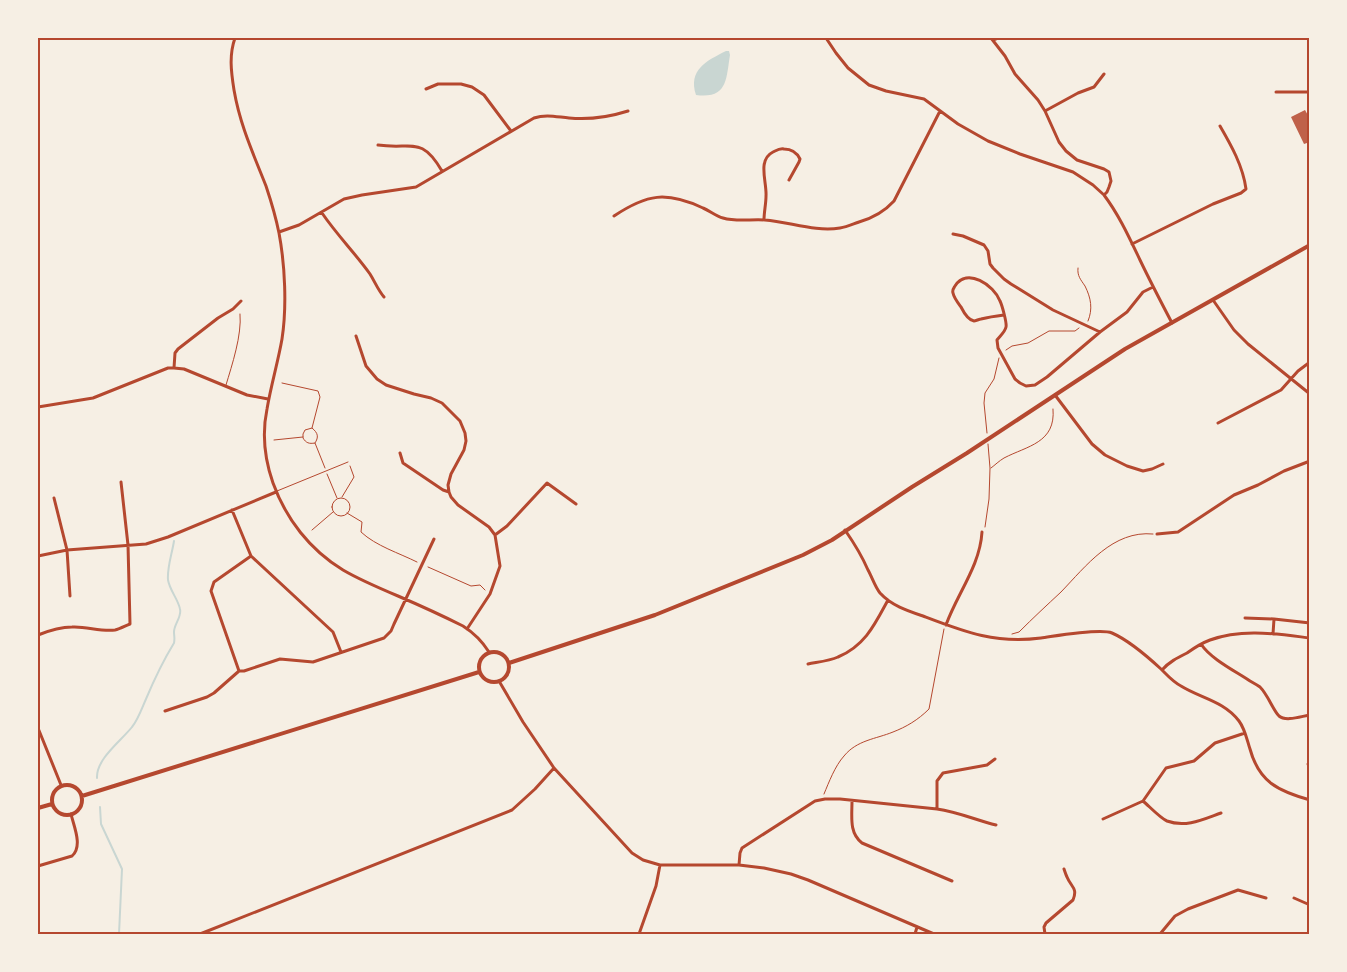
<svg xmlns="http://www.w3.org/2000/svg" width="1347" height="972" font-family="Quicksand,sans-serif">
<style>
.water{fill:#c9d6d2}
.lines{fill:none;stroke-linecap:round;stroke-linejoin:round}
.stream{stroke:#c9d6d2;stroke-width:2}
.building{fill:#bf614a}
.path{stroke:#b5482f;stroke-width:1}
.service{stroke:#b5482f;stroke-width:1}
.minor{stroke:#b5482f;stroke-width:3}
.tertiary{stroke:#b5482f;stroke-width:4}
.neatline{fill:none;stroke:#b5482f;stroke-width:2}
</style>
<rect width="100%" height="100%" fill="#f6efe4"/>
<!-- water -->
<path class="water" d="M 726,51 L 729,51 L 730,55 C 726,79 728,99 696,95 C 688,70 706,61 726,51 Z"/>
<g class="lines">
<!-- stream -->
<path class="stream" d="M 97,778 C 96,759 121,741 132,727 C 138,720 142,708 146,699 C 154,680 163,661 174,643 C 175,638 174,636 174,632 C 174,624 182,617 180,609 C 178,599 170,591 168,580 C 167,567 172,554 174,541
M 100,807 L 101,824 L 122,869 L 119,934"/>
</g>
<!-- building -->
<path class="building" d="M 1305,110 L 1310,119 L 1310,148 L 1307,143 L 1304,144 L 1291,117 Z"/>
<g class="lines">
<!-- path -->
<path class="path" d="M 1078,268 C 1077,276 1081,280 1085,286 C 1091,298 1093,309 1088,321
M 1006,350 L 1012,346 L 1028,343 L 1049,331 L 1075,331 L 1079,328
M 282,383 L 318,391 L 320,397 L 312,428
M 987,433 L 984,403 L 985,393 L 994,379 L 999,358
M 274,440 L 303,437
M 315,443 C 319,437 318,433 312,428 L 305,430 L 303,434 L 303,438 C 306,443 309,444 315,443 L 325,468
M 991,468 C 995,465 999,461 1004,458 C 1027,446 1056,443 1053,409
M 327,474 L 337,498
M 342,497 L 354,477 L 350,466
M332 507a9 9 0 1 1 18 0a9 9 0 1 1-18 0Z
M 347,513 L 362,522 L 361,532 C 376,546 399,553 417,562
M 985,527 L 989,499 L 990,468 L 988,444
M 312,530 L 333,512
M 428,567 L 471,586 L 480,585 L 485,590
M 1012,634 L 1019,632 C 1033,618 1047,605 1061,592 C 1086,566 1113,530 1153,534
M 824,794 C 829,782 835,766 844,756 C 857,740 876,739 893,732 C 906,727 918,720 929,709 L 944,629"/>
<!-- service -->
<path class="service" d="M 226,385 C 232,365 242,335 240,314
M 277,491 L 348,462"/>
<!-- minor -->
<path class="minor" d="M 235,38 C 229,55 231,71 234,90 C 240,125 253,153 266,186 C 271,201 276,218 279,233 C 285,265 287,307 282,339 C 278,362 271,385 267,409 C 262,433 265,460 273,483 C 286,519 310,550 343,570 C 360,580 379,588 398,596 C 419,605 441,615 463,626 C 474,633 482,641 489,652
M 826,38 L 836,53 L 848,68 L 869,85 L 886,91 L 924,99 L 958,124 L 988,141 L 1020,154 L 1073,172 L 1093,185 L 1104,195
M 991,38 L 1005,56 L 1015,74 L 1038,100 L 1045,111 L 1059,142 L 1066,151 L 1077,160 L 1104,169 L 1109,172 L 1111,181 L 1109,187 L 1107,192 L 1104,195 C 1119,215 1129,237 1140,260 C 1150,281 1161,302 1172,323
M 993,40 L 998,38
M 426,89 L 438,84 L 461,84 L 472,87 L 484,95 L 511,131
M 1276,92 L 1310,92
M 1045,111 L 1078,93 L 1094,87 L 1104,74
M 378,145 C 412,150 421,135 442,171
M 322,213 C 337,235 355,253 370,274 C 375,282 378,290 384,297
M 614,216 C 647,194 666,191 703,208 C 710,211 716,216 723,218 C 736,222 751,219 765,220 C 790,222 815,232 840,228 C 847,227 853,224 859,222 C 873,218 884,212 894,201 L 940,111
M 764,220 C 764,212 766,204 766,196 C 767,182 757,160 773,152 C 777,150 780,148 784,149 C 791,149 797,153 800,159 L 799,162 L 789,180
M 279,232 L 299,225 L 344,199 L 362,195 L 416,187 L 534,118 C 546,114 557,117 569,118 C 589,120 609,117 628,111
M 953,234 L 963,236 L 984,245 L 988,251 L 990,264 L 993,268 L 1004,279 L 1011,284 L 1053,310 L 1100,332
M 1132,244 L 1213,204 L 1241,193 L 1246,189 C 1243,166 1231,145 1220,126
M 1213,300 L 1234,330 L 1248,344 L 1310,394
M 1004,315 C 996,316 989,317 981,319 C 980,319 975,321 974,321 C 968,320 963,311 961,307 C 958,303 954,298 953,293 C 952,290 953,289 955,286 C 967,267 994,285 1000,301 C 1002,305 1007,323 1006,327 C 1005,332 1000,336 997,340 L 998,348 L 1015,379 L 1020,383 L 1026,386 L 1035,385 L 1047,377 L 1100,332 L 1127,312 L 1143,292 L 1153,287
M 356,336 L 366,366 L 377,379 L 386,385 L 414,394 L 431,398 L 442,403 L 460,421 L 465,433 L 466,441 L 464,450 L 451,474 L 448,485 L 449,492 L 451,497 L 458,505 L 489,527 L 495,535 L 500,566 L 490,594 L 467,629
M 174,368 L 175,353 L 178,349 L 218,318 L 233,309 L 241,301
M 1055,395 L 1092,444 L 1105,455 L 1127,466 L 1143,471 L 1152,469 L 1163,464
M 38,407 L 93,398 L 168,368 L 174,368 L 184,369 L 247,395 L 268,399
M 1218,423 L 1281,390 L 1298,371 L 1310,362
M 400,453 L 403,463 L 443,490 L 449,492
M 54,498 L 67,550 L 70,596
M 232,510 L 251,556 L 214,582 L 211,591 L 239,671
M 845,530 C 854,543 862,556 868,570 C 872,577 875,587 880,593 C 892,606 908,611 923,616 C 965,632 995,644 1041,638 C 1056,636 1100,628 1112,633 C 1128,640 1148,657 1161,669 C 1167,675 1173,682 1181,686 C 1200,698 1224,701 1239,721 C 1245,729 1247,740 1250,749 C 1259,782 1278,791 1310,800
M 1157,534 L 1178,532 L 1234,495 L 1258,485 L 1284,471 L 1310,461
M 495,535 L 507,526 L 547,483 L 576,504
M 38,556 L 67,550 L 146,544 L 168,537 L 276,492
M 251,556 L 333,632 L 341,652
M 1245,618 L 1274,619
M 946,625 C 957,594 980,566 982,532
M 1273,634 L 1274,619 L 1310,623
M 38,635 C 48,631 61,627 72,627 C 86,626 101,632 115,630 C 120,629 125,626 130,624 L 128,545 L 121,482
M 1201,644 C 1210,658 1233,670 1247,679 C 1251,682 1256,684 1260,687 C 1268,695 1273,710 1279,716 C 1286,722 1302,716 1310,715
M 808,664 C 818,662 829,661 838,657 C 865,646 875,624 888,600
M 1162,670 C 1169,662 1177,658 1187,653 C 1194,648 1202,643 1210,640 C 1242,628 1277,634 1310,638
M 499,681 L 523,722 L 554,768 L 632,853 L 643,860 L 660,865 L 739,865 L 764,868 L 791,874 L 808,880 L 934,934
M 165,711 L 207,697 L 214,693 L 239,671 L 244,671 L 280,659 L 313,662 L 384,638 L 391,631 L 394,624 L 434,539
M 38,728 L 61,785
M 1308,764 L 1310,764
M 852,801 C 852,817 849,833 862,843 L 952,881
M 1143,801 C 1149,806 1160,818 1167,821 C 1186,828 1204,819 1221,813
M 937,809 C 958,812 976,820 996,825
M 1103,819 L 1143,801 L 1166,768 L 1194,761 L 1215,743 L 1245,733
M 739,865 L 740,853 L 742,848 L 815,801 L 825,799 L 840,799 L 937,809 L 937,781 L 943,773 L 987,765 L 995,759
M 38,866 L 72,856 C 83,846 74,827 71,814
M 1294,898 L 1310,905
M 200,934 L 512,810 L 535,789 L 554,768
M 639,934 L 656,886 L 660,865
M 915,934 L 917,927
M 1045,934 L 1044,927 L 1046,923 L 1073,900 C 1078,888 1071,887 1067,877 C 1066,875 1065,872 1064,869
M 1160,934 L 1175,916 L 1188,909 L 1238,890 L 1266,898"/>
<!-- tertiary -->
<path class="tertiary" d="M479 667a15 15 0 1 1 30 0a15 15 0 1 1-30 0Z
M 509,663 L 655,615 L 803,555 L 832,540 L 912,487 L 967,453 L 1125,349 L 1310,245
M52 800a15 15 0 1 1 30 0a15 15 0 1 1-30 0Z
M 82,796 L 479,672
M 38,808 L 52,804"/>
</g>
<!-- border -->
<rect width="1347" height="972" fill="none" stroke="#f6efe4" stroke-width="78"/>
<rect x="39" y="39" width="1269" height="894" class="neatline"/>
</svg>
